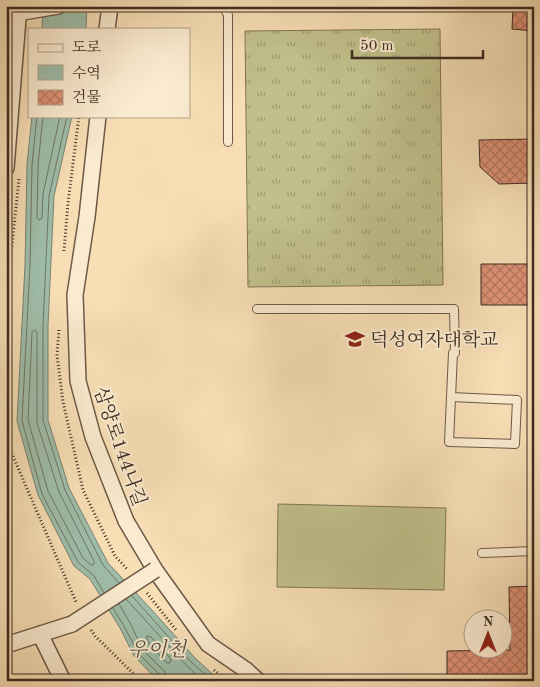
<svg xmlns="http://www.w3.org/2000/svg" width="540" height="687" font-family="'Old Standard TT','Noto Serif KR',serif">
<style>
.grass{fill:url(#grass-tufts);stroke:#807656}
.pitch{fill:#c1c08b;stroke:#807656}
.water{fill:#9ebda9;stroke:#788373}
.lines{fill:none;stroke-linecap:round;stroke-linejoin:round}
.shore{stroke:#6e7566;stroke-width:1}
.building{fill:url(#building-cross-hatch);stroke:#3e2d22}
.service-casing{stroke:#6c5947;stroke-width:10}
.minor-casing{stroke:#6c5947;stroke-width:18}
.path{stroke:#3e2d22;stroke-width:3;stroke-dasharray:1 2.5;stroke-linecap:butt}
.service{stroke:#faeacf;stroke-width:8}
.minor{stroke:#faeacf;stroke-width:15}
.minor-bridge-casing{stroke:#6c5947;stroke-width:18;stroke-linecap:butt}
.minor-bridge{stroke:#faeacf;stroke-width:15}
.labels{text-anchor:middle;stroke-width:4;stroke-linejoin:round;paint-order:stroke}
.poi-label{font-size:19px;fill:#3e2d22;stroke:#faeacf;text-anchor:start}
.street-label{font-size:19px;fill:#3e2d22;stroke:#faeacf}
.water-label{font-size:20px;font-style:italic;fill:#565144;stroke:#faeacf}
</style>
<defs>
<pattern id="grass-tufts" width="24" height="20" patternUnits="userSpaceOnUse" patternTransform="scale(1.25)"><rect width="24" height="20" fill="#c1c08b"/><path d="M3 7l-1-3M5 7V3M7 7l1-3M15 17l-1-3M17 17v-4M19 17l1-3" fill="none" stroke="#9e9c71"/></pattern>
<pattern id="building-cross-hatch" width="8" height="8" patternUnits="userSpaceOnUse" patternTransform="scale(1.25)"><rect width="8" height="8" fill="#de9175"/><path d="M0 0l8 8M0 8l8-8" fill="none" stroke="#b57760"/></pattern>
</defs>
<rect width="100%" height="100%" fill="#f7deb5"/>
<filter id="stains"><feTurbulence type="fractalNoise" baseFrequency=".004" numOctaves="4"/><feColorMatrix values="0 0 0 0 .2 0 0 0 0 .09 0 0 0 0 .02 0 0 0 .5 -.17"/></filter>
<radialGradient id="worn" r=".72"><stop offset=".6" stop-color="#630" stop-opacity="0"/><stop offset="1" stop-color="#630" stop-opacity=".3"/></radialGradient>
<!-- grass -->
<path class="grass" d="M 248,6 L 439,6 L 439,8 L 248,8 Z
M 440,29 L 443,285 L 248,287 L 245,31 Z"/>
<!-- pitch -->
<path class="pitch" d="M 278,504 L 446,508 L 444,590 L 277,587 Z"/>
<!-- water -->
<path class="water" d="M 43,6 L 87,6 L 86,29 L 42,29 Z
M 32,116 L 72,116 L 54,196 L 48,326 L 48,420 L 69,488 L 108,563 L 151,609 L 195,658 L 220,681 L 158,681 L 134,656 L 120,628 L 90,579 L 74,566 L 38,495 L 17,421 L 25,265 L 27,164 Z"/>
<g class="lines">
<!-- shore -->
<path class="shore" d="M 37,116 L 32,165 L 30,265 L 22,421 L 42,494 L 78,562 L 94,576 L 104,593
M 43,116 L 38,165 L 37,218 L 39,220 L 42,218 L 43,194 L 60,116
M 67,116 L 49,196 L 43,326 L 43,420 L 65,490 L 103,565 L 119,583
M 35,330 L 37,333 L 37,423 L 59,492 L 94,561 L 94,564 L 93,565 L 91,565 L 83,558 L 48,491 L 28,420 L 32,333 Z
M 132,596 L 191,662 L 213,681
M 126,599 L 187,666 L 203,681
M 119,604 L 130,623 L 143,650 L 165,672 L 168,681
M 113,608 L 124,626 L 138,653 L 160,675 L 162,681
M 147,636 L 151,637 L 171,659 L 170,663 L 167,663 L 150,645 L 147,639 Z"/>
</g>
<!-- building -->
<path class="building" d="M 513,6 L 534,6 L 534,31 L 512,29 Z
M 534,139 L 534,183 L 499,184 L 480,167 L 479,140 Z
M 481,264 L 534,264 L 534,305 L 481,305 Z
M 534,586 L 534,681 L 447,681 L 447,651 L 510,650 L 509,587 Z"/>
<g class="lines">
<defs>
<path id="service" d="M 223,6 L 228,15 L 228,142
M 257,309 L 454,309 L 455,353
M 451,397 L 517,400 L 515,444 L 449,442 L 453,353
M 482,553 L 534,551"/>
<path id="minor" d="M 6,15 L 58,6
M 107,29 L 110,6
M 98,116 L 87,217 L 75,295 L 78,381 L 93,437 L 126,521 L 155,570 L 208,644 L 246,670 L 258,681
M 6,168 L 19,6
M 40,634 L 63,681
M 6,645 L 72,624"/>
</defs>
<!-- service casing -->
<use href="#service" class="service-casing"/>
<!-- minor casing -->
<use href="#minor" class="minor-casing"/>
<!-- path -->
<path class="path" d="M 64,251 L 68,203 L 79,116
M 6,302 L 19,179
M 59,330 L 57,355 L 63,402 L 83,490 L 115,556 L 127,569
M 6,440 L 76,602
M 147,593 L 176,630
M 91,630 L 95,636 L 141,681
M 214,670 L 227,681"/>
<!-- service -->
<use href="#service" class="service"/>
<!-- minor -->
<use href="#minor" class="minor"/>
<defs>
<path id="minor-bridge" d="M 72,624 L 155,570"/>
</defs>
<!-- minor-bridge casing -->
<use href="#minor-bridge" class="minor-bridge-casing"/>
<!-- minor-bridge -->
<use href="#minor-bridge" class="minor-bridge"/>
</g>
<!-- icons -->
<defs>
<symbol id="university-bare" viewBox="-9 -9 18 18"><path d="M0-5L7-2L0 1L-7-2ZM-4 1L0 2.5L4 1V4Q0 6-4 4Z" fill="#8f2418" stroke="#faeacf" stroke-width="2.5" paint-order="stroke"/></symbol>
</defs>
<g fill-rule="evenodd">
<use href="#university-bare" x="341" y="325" width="28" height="28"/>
</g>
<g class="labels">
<!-- poi labels -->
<g class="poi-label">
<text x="370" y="346">덕성여자대학교</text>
</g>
<!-- street labels -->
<g class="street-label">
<text transform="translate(121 446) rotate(71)" y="7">삼양로144나길</text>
</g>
<!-- water labels -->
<g class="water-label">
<text x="157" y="656">우이천</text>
</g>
</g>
<!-- margin -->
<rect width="540" height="687" fill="none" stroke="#f7deb5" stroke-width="25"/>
<rect x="8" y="8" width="525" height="672" fill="none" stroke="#3e2d22" stroke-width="2.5"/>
<rect x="12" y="12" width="515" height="662" fill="none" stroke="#3e2d22"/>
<!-- legend -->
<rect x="28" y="28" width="162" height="90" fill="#faeacf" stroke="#af9e8a"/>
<rect x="38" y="44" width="25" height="8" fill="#faeacf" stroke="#af9e8a"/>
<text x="72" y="52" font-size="15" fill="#3e2d22">도로</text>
<rect x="38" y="65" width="25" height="15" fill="#9ebda9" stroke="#af9e8a"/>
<text x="72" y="78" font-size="15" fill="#3e2d22">수역</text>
<rect x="38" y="90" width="25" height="15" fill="url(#building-cross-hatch)" stroke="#af9e8a"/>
<text x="72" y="102" font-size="15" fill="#3e2d22">건물</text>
<!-- north arrow -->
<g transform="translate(488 634)"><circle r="24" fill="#faeacf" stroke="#af9e8a"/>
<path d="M0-4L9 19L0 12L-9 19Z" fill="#8f2418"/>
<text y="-8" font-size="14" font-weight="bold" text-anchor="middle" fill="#3e2d22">N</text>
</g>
<!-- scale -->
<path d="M352 50v8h131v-8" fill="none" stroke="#3e2d22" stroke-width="2.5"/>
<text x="360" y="50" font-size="15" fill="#3e2d22" stroke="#faeacf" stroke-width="4" paint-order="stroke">50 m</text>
<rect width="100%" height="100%" filter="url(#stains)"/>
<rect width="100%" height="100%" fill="url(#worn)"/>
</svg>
